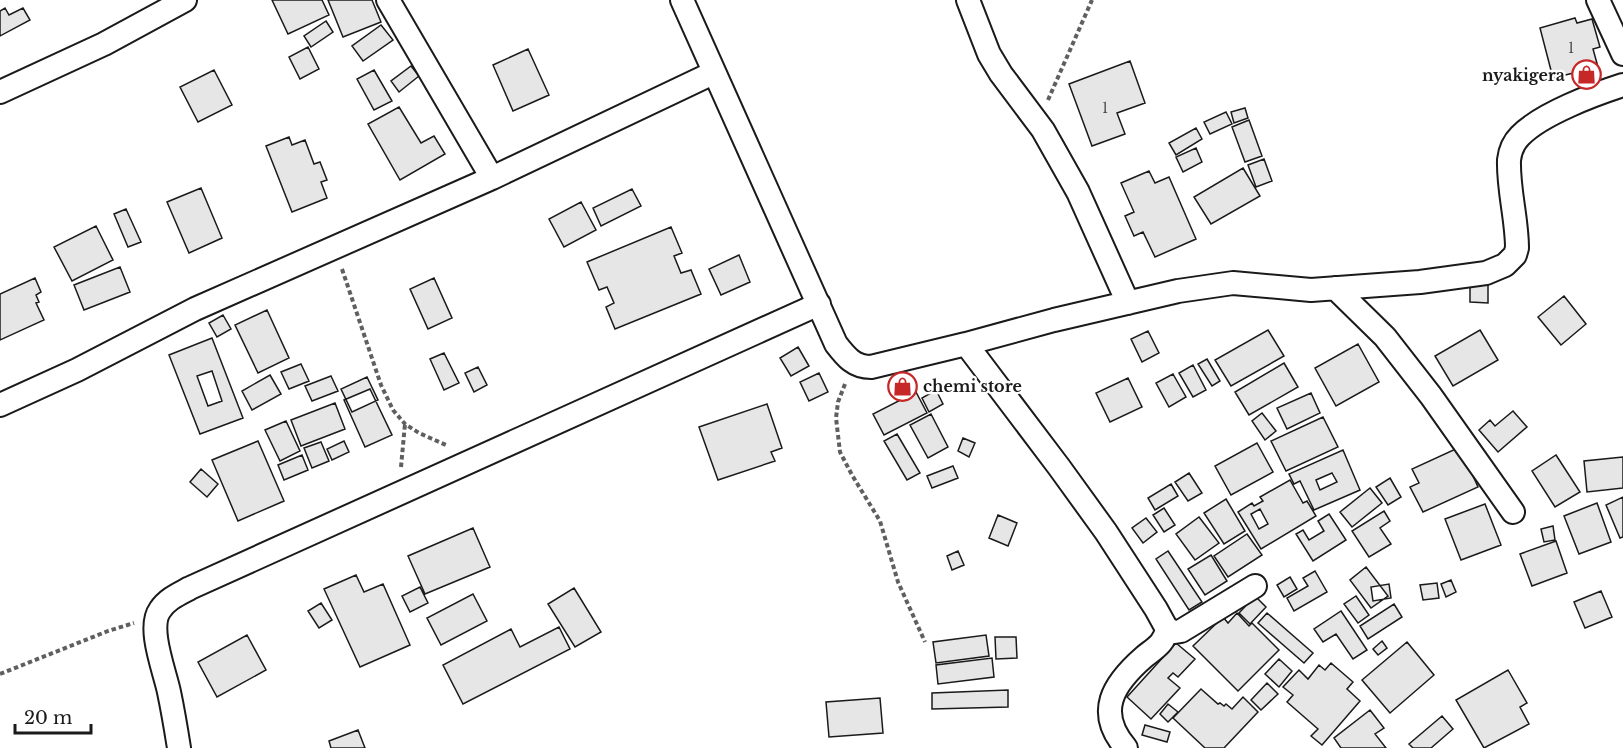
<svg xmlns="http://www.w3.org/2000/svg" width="1623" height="748" font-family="'Libre Baskerville',serif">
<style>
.building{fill:#e6e6e6;stroke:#1a1a1a;stroke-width:1.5;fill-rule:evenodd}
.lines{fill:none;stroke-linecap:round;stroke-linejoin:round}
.street-casing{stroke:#1a1a1a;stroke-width:26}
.path{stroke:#5f5f5f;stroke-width:4;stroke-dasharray:4.5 3;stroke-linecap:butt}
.street{stroke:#fff;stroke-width:22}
.labels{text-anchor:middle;stroke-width:4.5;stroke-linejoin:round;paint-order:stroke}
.number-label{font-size:14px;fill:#4d4d4d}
.poi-label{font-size:16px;font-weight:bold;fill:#1a1a1a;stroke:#fff;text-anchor:end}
</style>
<rect width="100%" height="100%" fill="#fff"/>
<!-- building -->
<path class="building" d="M 272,0 L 322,0 L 329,15 L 288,34 Z
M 328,0 L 372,0 L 381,22 L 343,37 Z
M 5,8 L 9,15 L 23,8 L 30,20 L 0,36 L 0,11 Z
M 1575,18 L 1577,23 L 1592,19 L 1600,47 L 1593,49 L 1598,67 L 1553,78 L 1540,28 Z
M 326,21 L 333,32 L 311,47 L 304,36 Z
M 381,25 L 393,40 L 363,61 L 352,46 Z
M 308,47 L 319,69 L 300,79 L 289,57 Z
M 528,49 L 549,95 L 513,111 L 493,65 Z
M 1130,61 L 1145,103 L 1117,113 L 1125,134 L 1092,146 L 1069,84 Z
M 411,66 L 419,76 L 399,92 L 391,81 Z
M 214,70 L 232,105 L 198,122 L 180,87 Z
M 374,70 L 392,101 L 374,110 L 357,79 Z
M 399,107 L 421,143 L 434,136 L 445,154 L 400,180 L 368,124 Z
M 1245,108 L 1248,118 L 1234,123 L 1231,112 Z
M 1226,112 L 1232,124 L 1210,134 L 1204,122 Z
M 1249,120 L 1262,156 L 1245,162 L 1232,127 Z
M 1196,128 L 1202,139 L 1176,155 L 1169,143 Z
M 289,137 L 292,145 L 305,140 L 314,164 L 320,162 L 327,180 L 321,182 L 327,198 L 292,212 L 266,146 Z
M 1196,148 L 1202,162 L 1183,172 L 1176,157 Z
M 1264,159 L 1272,181 L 1256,187 L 1248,165 Z
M 1243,168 L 1260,196 L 1211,224 L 1194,197 Z
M 1149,171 L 1155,183 L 1169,177 L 1196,239 L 1155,257 L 1143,232 L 1134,236 L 1125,216 L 1134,212 L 1121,183 Z
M 201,188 L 222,238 L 189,253 L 167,202 Z
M 632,189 L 641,206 L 601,226 L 593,208 Z
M 581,202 L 596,230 L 564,247 L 549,219 Z
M 126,209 L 141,242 L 128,247 L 114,214 Z
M 96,226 L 113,260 L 72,281 L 54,247 Z
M 671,227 L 682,253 L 674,256 L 681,273 L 691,270 L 701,294 L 615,329 L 606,307 L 614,303 L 607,287 L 599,290 L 587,262 Z
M 739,255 L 750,282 L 721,295 L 709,269 Z
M 120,267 L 130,292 L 84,310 L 74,285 Z
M 35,278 L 41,292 L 36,295 L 39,302 L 36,303 L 44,320 L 0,340 L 0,294 Z
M 434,278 L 452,318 L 428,329 L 410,289 Z
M 1470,285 L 1488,285 L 1488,303 L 1470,302 Z
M 1564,296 L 1586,324 L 1561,345 L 1538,317 Z
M 267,310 L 289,358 L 258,373 L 235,325 Z
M 223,315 L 231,329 L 217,337 L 209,323 Z
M 1268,330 L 1284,356 L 1231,386 L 1215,360 Z
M 1480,330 L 1498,360 L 1453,386 L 1435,356 Z
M 1148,331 L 1159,353 L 1142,362 L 1131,339 Z
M 212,338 L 243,418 L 200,434 L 169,355 ZM 212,371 L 222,401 L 208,406 L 197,376 Z
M 1358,344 L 1379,382 L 1336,406 L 1315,368 Z
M 798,347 L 809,366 L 791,376 L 780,358 Z
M 444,353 L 459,383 L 444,390 L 430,359 Z
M 1207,359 L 1220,381 L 1212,386 L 1198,364 Z
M 1284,363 L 1298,387 L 1249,415 L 1235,392 Z
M 301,364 L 309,381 L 289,389 L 281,372 Z
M 1193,365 L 1206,390 L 1193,397 L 1179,373 Z
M 478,367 L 487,385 L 474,392 L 465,373 Z
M 819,373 L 828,392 L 809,401 L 800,382 Z
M 1173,374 L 1186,397 L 1169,407 L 1156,383 Z
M 270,375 L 281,394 L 252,410 L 242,391 Z
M 331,376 L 338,391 L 312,401 L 305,386 Z
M 367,377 L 378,400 L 352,412 L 341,389 Z
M 1128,378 L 1142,407 L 1110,422 L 1096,393 Z
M 370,389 L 392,435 L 365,447 L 344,400 Z
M 936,390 L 943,404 L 929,412 L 922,398 Z
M 916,392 L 927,413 L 884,435 L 873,414 Z
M 1311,393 L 1320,413 L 1287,429 L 1277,408 Z
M 335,403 L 345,429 L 301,446 L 291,420 Z
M 767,404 L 782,448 L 771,452 L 775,461 L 718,480 L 699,427 Z
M 1513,411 L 1527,427 L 1498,452 L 1479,430 L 1490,420 L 1495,426 Z
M 1262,413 L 1276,431 L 1265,440 L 1252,421 Z
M 931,414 L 948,447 L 928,458 L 910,425 Z
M 1323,417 L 1338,447 L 1286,471 L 1271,441 Z
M 286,421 L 300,451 L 280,461 L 265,430 Z
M 897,434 L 920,473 L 907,480 L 884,441 Z
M 963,438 L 975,443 L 969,457 L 958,451 Z
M 258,441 L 284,501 L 238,521 L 212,460 Z
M 344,441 L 349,452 L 332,460 L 327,449 Z
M 321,442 L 329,461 L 312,468 L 304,448 Z
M 1257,443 L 1273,472 L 1231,495 L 1215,466 Z
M 1460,447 L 1478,487 L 1423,512 L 1410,487 L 1419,483 L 1412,469 Z
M 1343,450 L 1360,490 L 1314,510 L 1300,481 L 1294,484 L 1289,474 ZM 1332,473 L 1337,482 L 1320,490 L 1316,480 Z
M 302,455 L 308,470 L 284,480 L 278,465 Z
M 1556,455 L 1580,492 L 1555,507 L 1532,471 Z
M 1623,457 L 1623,488 L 1587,492 L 1584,461 Z
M 953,466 L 958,478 L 932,488 L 927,476 Z
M 201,469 L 218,484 L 207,497 L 190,482 Z
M 1189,473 L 1202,493 L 1188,501 L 1175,482 Z
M 1390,478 L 1401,497 L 1388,505 L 1376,487 Z
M 1290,480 L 1303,503 L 1307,501 L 1316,516 L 1261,549 L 1238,512 L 1252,503 L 1254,506 L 1263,501 L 1260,497 ZM 1260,509 L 1268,524 L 1259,529 L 1251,514 Z
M 1171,484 L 1178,496 L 1155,510 L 1148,498 Z
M 1370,488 L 1382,503 L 1352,527 L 1340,512 Z
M 1623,497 L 1623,537 L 1620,538 L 1606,505 Z
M 1226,499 L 1245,531 L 1224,544 L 1204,513 Z
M 1597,503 L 1611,542 L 1579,554 L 1564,516 Z
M 1485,504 L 1501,545 L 1461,560 L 1445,519 Z
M 1164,508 L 1175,525 L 1164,532 L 1153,515 Z
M 1384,511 L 1390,521 L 1380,528 L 1391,544 L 1369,557 L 1352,531 Z
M 1329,514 L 1346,540 L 1313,561 L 1296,534 L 1303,530 L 1309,540 L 1324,531 L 1318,521 Z
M 998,515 L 1017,523 L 1008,546 L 989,538 Z
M 1199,517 L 1219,543 L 1195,560 L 1176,534 Z
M 1146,518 L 1157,532 L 1143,543 L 1132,528 Z
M 1553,526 L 1555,540 L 1544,542 L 1541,529 Z
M 473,528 L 490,567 L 425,594 L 408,556 Z
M 1247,534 L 1262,555 L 1228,577 L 1214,556 Z
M 1556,541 L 1567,573 L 1532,586 L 1520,554 Z
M 958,551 L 964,565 L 952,570 L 947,556 Z
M 1168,551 L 1202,602 L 1189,610 L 1156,559 Z
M 1211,555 L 1227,581 L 1205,595 L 1188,569 Z
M 1366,567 L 1388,596 L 1371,608 L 1350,580 Z
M 1315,571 L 1327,592 L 1294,611 L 1287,598 L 1308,586 L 1303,578 Z
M 356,575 L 364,592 L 383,584 L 410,645 L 360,667 L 324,589 Z
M 1290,577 L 1297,589 L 1284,597 L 1277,585 Z
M 1451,580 L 1456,592 L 1446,597 L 1441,584 Z
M 1437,583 L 1439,598 L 1423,600 L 1420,585 Z
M 1389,584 L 1391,598 L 1373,601 L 1371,587 Z
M 420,587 L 428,603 L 410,612 L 402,596 Z
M 574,588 L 601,632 L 575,647 L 548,604 Z
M 1601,591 L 1612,617 L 1585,628 L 1574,602 Z
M 473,594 L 487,621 L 441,645 L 427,618 Z
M 1255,596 L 1266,607 L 1250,624 L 1239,613 Z
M 1356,596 L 1369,615 L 1358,623 L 1344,604 Z
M 321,603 L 332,620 L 319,628 L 308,611 Z
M 1394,604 L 1402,617 L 1368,639 L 1360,626 Z
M 1341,611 L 1367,650 L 1353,659 L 1336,634 L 1323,642 L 1314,629 Z
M 1237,613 L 1249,626 L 1252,623 L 1279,650 L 1238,691 L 1193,646 L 1223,617 L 1228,623 Z
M 1267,613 L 1313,653 L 1304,663 L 1258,623 Z
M 559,627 L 570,649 L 463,704 L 443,665 L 511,629 L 520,647 Z
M 247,635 L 266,670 L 217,697 L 198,662 Z
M 986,635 L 989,656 L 936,663 L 933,642 Z
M 995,637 L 1016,637 L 1017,658 L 996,659 Z
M 1382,641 L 1387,648 L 1378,655 L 1373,649 Z
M 1407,642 L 1434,675 L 1390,713 L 1362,680 Z
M 1176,643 L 1195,659 L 1178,677 L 1173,673 L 1168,678 L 1180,688 L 1151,719 L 1127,697 Z
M 992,658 L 994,677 L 938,684 L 936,665 Z
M 1279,659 L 1292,671 L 1279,687 L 1265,674 Z
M 1331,663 L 1353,682 L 1347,689 L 1360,701 L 1322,745 L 1311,736 L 1318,729 L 1287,702 L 1293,695 L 1283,687 L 1299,670 L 1308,679 L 1319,665 L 1325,670 Z
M 1508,670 L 1527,703 L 1520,707 L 1529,724 L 1484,748 L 1456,700 Z
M 1267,683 L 1278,694 L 1261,710 L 1251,700 Z
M 1201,689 L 1218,704 L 1220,703 L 1224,706 L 1226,704 L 1232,709 L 1243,697 L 1258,712 L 1224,748 L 1205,748 L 1173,718 Z
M 1008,690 L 1008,707 L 932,709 L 932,693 Z
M 880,698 L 883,733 L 829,737 L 826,702 Z
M 1168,704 L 1178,712 L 1168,722 L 1160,714 Z
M 1370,710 L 1384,728 L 1375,734 L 1386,748 L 1341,748 L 1334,738 Z
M 1442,716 L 1453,729 L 1431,748 L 1413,748 L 1409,744 Z
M 1145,725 L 1170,732 L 1167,742 L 1142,735 Z
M 358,730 L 365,748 L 331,748 L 329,741 Z"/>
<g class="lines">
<defs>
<path id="street" d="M 388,0 L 492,178
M 682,0 L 836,344 C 846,357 854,367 871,367 L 966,344 L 1054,320 L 1178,291 L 1233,283 L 1311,290 L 1420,282 L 1486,273 L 1505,265 L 1515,255 L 1517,248 C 1517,219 1508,189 1509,160 C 1510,151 1514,142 1520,136 C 1541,114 1595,94 1623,85
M 968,0 L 989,54 L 1001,74 L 1043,130 L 1078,192 L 1128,303
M 1598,0 L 1623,54
M 0,92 L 104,44 L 185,0
M 1335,288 L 1385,337 L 1431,396 L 1513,512
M 966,344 L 1059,467 L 1106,532 L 1156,609 L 1167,629 L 1175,632 L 1181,631 L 1255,586
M 0,405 L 77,370 L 195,309 L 492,178 L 713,73
M 179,748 C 176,729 173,711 169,692 C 165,672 147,628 160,610 C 167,599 179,594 190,588 L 819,304
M 1126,748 C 1095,712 1113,684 1144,657 C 1155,648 1164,644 1167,629"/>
</defs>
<!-- street casing -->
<use href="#street" class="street-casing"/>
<!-- path -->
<path class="path" d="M 1048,100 L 1092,0
M 342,269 L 381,385 L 393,410 L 405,424 L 419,433 L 446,445
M 845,384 L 838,402 L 836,418 L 840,452 L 852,475 L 880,521 L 898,582 L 925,642
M 401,467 L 405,424
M 0,674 L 108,631 L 134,623"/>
<!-- street -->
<use href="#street" class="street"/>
</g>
<!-- icons -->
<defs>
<symbol id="shop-ring" viewBox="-11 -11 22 22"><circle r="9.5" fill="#fff" stroke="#c62828" stroke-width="1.5"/><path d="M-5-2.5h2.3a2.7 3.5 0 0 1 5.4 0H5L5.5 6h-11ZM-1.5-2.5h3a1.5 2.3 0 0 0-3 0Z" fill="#c62828"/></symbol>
</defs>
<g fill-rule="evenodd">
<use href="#shop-ring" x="1570" y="58" width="33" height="33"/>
<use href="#shop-ring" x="886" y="370" width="33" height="33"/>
</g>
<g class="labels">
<!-- number labels -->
<g class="number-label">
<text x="1571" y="53">1</text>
<text x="1105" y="113">1</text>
</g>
<!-- poi labels -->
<g class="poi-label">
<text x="1565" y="81">nyakigera</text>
<text x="923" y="392" text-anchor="start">chemi store</text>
</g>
</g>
<!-- scale -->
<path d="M15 724v9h76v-9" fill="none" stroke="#1a1a1a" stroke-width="3"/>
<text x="24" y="724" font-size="18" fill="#1a1a1a" stroke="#ffffff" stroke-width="4.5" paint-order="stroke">20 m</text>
</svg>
